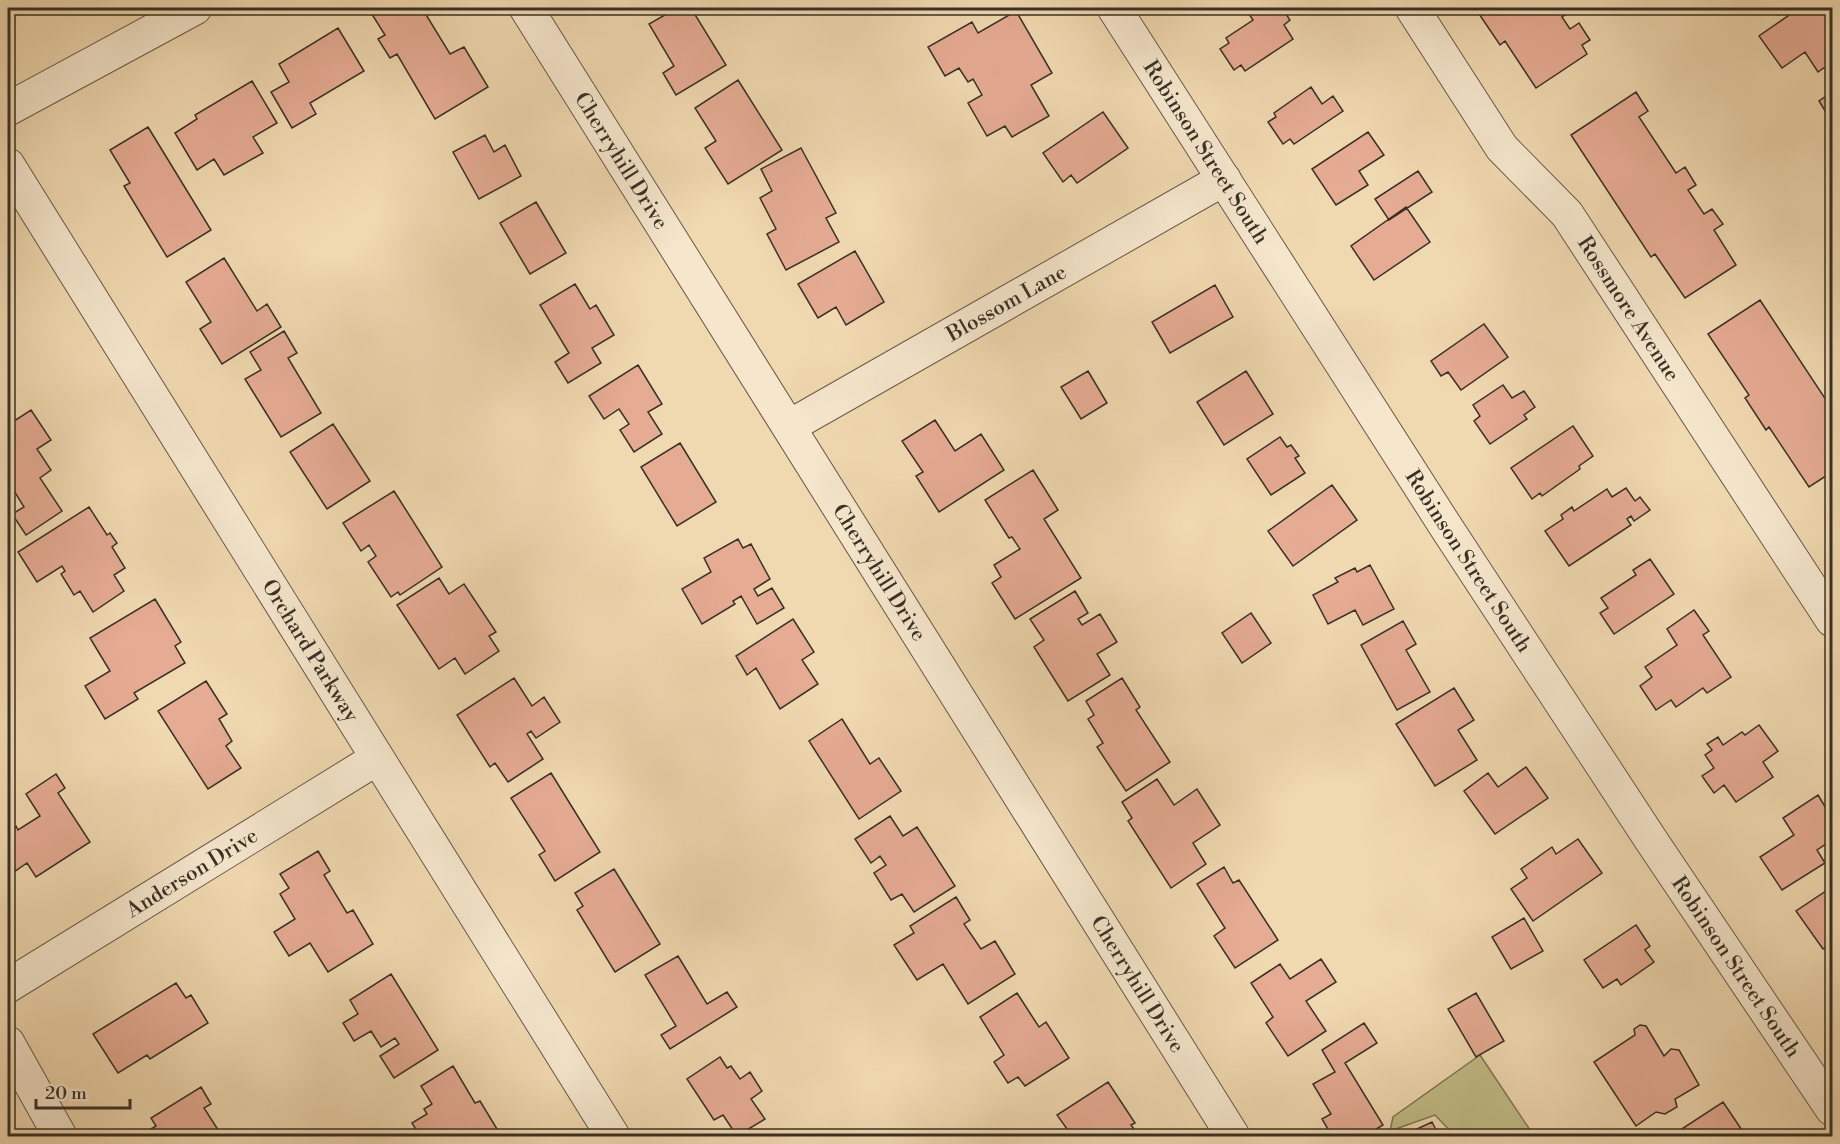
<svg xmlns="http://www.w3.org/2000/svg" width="1840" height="1144" font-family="'Libre Bodoni',serif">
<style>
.green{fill:#c1bc86;stroke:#7d7656;stroke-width:1.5}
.building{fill:#e5ab93;stroke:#393026;stroke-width:1.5}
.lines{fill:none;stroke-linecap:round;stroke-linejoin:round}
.minor-casing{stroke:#675a48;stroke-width:35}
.minor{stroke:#f5e6cc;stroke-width:33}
.labels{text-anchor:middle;stroke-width:4.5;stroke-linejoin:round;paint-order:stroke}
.street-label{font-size:21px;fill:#393026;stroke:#f5e6cc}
</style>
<rect width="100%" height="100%" fill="#f0d8b0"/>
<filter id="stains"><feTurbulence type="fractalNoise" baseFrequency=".00333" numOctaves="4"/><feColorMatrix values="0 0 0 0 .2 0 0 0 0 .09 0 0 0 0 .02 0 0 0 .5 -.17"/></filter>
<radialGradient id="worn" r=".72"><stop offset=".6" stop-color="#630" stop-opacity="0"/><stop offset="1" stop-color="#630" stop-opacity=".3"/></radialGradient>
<!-- green -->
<path class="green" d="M 1480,1055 L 1534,1136 L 1511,1136 L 1507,1130 L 1486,1136 L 1455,1136 L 1435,1115 L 1390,1131 L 1393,1117 Z"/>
<!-- building -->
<path class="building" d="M 368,8 L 422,8 L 450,54 L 464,47 L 488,87 L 435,119 L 397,54 L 390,58 L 378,39 L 385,35 Z
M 677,8 L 691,8 L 726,65 L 676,95 L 663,73 L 674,66 L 649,24 Z
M 1245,8 L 1282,8 L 1290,20 L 1284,25 L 1293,39 L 1245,71 L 1241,65 L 1234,70 L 1220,49 L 1229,43 L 1226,38 L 1253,20 Z
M 1475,8 L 1569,8 L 1571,11 L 1562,17 L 1570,29 L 1579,23 L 1590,40 L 1582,45 L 1587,54 L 1536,88 L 1505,41 L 1500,45 Z
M 1772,8 L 1832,8 L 1832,62 L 1818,72 L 1805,52 L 1782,68 L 1759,36 L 1792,13 L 1789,8 L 1778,15 Z
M 1016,11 L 1052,73 L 1031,85 L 1049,116 L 1012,137 L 1005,126 L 987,136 L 968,103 L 982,95 L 973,79 L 968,82 L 959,68 L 945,76 L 928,47 L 972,22 L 978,33 Z
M 338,28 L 364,71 L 310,103 L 316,114 L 292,128 L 271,92 L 289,82 L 279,64 Z
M 738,80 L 782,150 L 728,184 L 705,148 L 716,141 L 695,108 Z
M 252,81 L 277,123 L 253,137 L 263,153 L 224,175 L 214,159 L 197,170 L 175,133 L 197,119 L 195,115 Z
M 1311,87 L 1322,104 L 1333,96 L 1343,111 L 1294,144 L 1290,139 L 1283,144 L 1268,122 L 1276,117 L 1274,113 Z
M 1636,92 L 1648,111 L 1639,117 L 1676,173 L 1685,167 L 1696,185 L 1688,190 L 1704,214 L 1712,209 L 1723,224 L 1714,230 L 1736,265 L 1685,298 L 1655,254 L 1651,257 L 1571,135 Z
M 1832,92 L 1832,122 L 1819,101 Z
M 1103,112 L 1128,148 L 1077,183 L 1071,175 L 1063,182 L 1043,153 Z
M 148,127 L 211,230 L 167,257 L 124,186 L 130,183 L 110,150 Z
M 1368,132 L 1384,155 L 1359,171 L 1368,185 L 1336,205 L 1312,169 Z
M 485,135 L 494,152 L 505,145 L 521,176 L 479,199 L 453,152 Z
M 801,148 L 836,213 L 826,218 L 839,242 L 786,270 L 767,234 L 776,229 L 760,198 L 772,191 L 761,169 Z
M 1418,171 L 1432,192 L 1389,220 L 1375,199 Z
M 536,202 L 566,253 L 530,274 L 500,223 Z
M 1406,207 L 1430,242 L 1374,280 L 1351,246 Z
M 855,251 L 884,302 L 846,325 L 836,307 L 818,318 L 798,284 Z
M 224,258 L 257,311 L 267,304 L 281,327 L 222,364 L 200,329 L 211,322 L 186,282 Z
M 575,284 L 590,309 L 596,305 L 614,335 L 592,348 L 601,363 L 568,383 L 555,362 L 569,353 L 540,305 Z
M 1215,285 L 1233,317 L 1170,353 L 1152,322 Z
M 1760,300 L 1826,400 L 1832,395 L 1832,472 L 1809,487 L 1769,427 L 1766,430 L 1745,398 L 1749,395 L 1708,334 Z
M 1484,324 L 1508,357 L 1461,390 L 1448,372 L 1441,376 L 1431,361 Z
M 284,331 L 297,353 L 288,358 L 321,413 L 281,437 L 245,379 L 261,370 L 250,352 Z
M 638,365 L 662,404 L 648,412 L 662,434 L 634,452 L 620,430 L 629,424 L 619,409 L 604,419 L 589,396 Z
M 1088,371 L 1107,403 L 1081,419 L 1061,387 Z
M 1246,371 L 1273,414 L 1224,445 L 1197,402 Z
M 1503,385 L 1512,398 L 1524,391 L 1535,407 L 1524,415 L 1527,419 L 1490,444 L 1474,421 L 1480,416 L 1473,405 Z
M 31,410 L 51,440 L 37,449 L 51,470 L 40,478 L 62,511 L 26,535 L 12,514 L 24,507 L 8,481 L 8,425 Z
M 935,420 L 955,451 L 981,434 L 1004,470 L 939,512 L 916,476 L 923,472 L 902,441 Z
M 333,424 L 370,481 L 327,509 L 290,452 Z
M 1573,426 L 1593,456 L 1579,466 L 1580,469 L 1542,496 L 1540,493 L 1532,499 L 1511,468 Z
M 1280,437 L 1287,447 L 1291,445 L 1299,456 L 1295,458 L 1305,473 L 1271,495 L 1247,459 Z
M 680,443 L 716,502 L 677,526 L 641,467 Z
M 1033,470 L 1058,510 L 1044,519 L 1081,578 L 1015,619 L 992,583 L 1001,577 L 994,565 L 1020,549 L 1012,537 L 1009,538 L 985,500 Z
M 1332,485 L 1357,520 L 1293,566 L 1268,531 Z
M 1626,488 L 1635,501 L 1640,497 L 1650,510 L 1634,521 L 1631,516 L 1627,519 L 1631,525 L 1569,566 L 1545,531 L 1563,519 L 1561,515 L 1572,507 L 1574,511 L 1607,489 L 1612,497 Z
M 394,491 L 442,567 L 400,595 L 398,592 L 391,597 L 368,562 L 376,556 L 369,545 L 361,551 L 343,523 Z
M 89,507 L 107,535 L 110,533 L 117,543 L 112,547 L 125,568 L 114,575 L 124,591 L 93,612 L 80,591 L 74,595 L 61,574 L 65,571 L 62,566 L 37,582 L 18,552 Z
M 738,539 L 743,548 L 751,544 L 770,579 L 754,589 L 758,596 L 772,588 L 784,608 L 757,624 L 741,596 L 733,601 L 735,604 L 702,624 L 682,589 L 711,572 L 704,558 Z
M 1650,559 L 1674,594 L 1614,634 L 1600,613 L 1608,608 L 1601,598 L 1636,575 L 1633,570 Z
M 1370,565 L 1394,609 L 1363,625 L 1355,610 L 1328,624 L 1313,595 L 1338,582 L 1335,578 L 1355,568 L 1357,572 Z
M 439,578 L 449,594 L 464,584 L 496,632 L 489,636 L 499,651 L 465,674 L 455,658 L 439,669 L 397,605 Z
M 1075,591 L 1088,613 L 1078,619 L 1082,625 L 1100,614 L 1117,642 L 1097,654 L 1110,675 L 1068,701 L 1034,647 L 1044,640 L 1030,619 Z
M 155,599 L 181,642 L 175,646 L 185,663 L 134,693 L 138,699 L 105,719 L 85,686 L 110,671 L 90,638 Z
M 1694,610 L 1709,631 L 1703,635 L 1731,677 L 1707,693 L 1703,688 L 1676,707 L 1671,700 L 1656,710 L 1640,686 L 1652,677 L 1645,667 L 1677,645 L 1667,629 Z
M 1251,613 L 1271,643 L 1242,663 L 1222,633 Z
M 793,619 L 814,652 L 802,660 L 818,684 L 780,709 L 756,668 L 747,675 L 736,656 Z
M 1403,621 L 1416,644 L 1406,650 L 1430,692 L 1397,710 L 1361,645 Z
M 514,678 L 532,706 L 544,697 L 560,722 L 536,738 L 531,731 L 527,734 L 543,759 L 508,782 L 495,763 L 490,767 L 457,715 Z
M 1122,678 L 1140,707 L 1136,710 L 1170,762 L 1126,791 L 1097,747 L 1103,743 L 1088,719 L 1094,715 L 1086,701 Z
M 206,681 L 227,714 L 219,719 L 232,741 L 226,746 L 241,768 L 208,789 L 158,711 Z
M 1454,688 L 1474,720 L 1458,730 L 1477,760 L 1435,786 L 1396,724 Z
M 842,719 L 870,764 L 879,758 L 901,791 L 859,819 L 809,741 Z
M 1759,725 L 1778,751 L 1763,762 L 1773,777 L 1736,802 L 1724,785 L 1714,793 L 1702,776 L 1714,768 L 1705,755 L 1712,750 L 1707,744 L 1718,737 L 1723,745 L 1742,732 L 1745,735 Z
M 1526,767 L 1548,798 L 1495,834 L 1464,791 L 1488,773 L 1498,787 Z
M 551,773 L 600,852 L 555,881 L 539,855 L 545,851 L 511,798 Z
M 56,774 L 65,788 L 58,793 L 90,842 L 36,877 L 27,863 L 8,876 L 8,831 L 16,826 L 18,830 L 40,816 L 26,794 Z
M 1157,779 L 1174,805 L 1197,789 L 1220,825 L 1193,843 L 1206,864 L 1171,888 L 1128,821 L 1132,818 L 1122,802 Z
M 1818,795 L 1832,818 L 1832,840 L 1817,850 L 1825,863 L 1782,890 L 1760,857 L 1794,835 L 1783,818 Z
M 890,816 L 903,836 L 917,827 L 955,886 L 914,912 L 902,894 L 891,900 L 874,873 L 886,865 L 880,856 L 871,863 L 855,839 Z
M 1578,839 L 1602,873 L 1533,921 L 1511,889 L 1527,878 L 1521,869 L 1552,847 L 1556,854 Z
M 318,851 L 330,871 L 324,875 L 347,913 L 353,910 L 373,944 L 328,972 L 310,943 L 289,956 L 274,932 L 295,919 L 280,894 L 289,888 L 280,874 Z
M 1224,867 L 1233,883 L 1239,880 L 1278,940 L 1235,968 L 1214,936 L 1225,928 L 1197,884 Z
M 614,869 L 660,944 L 615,972 L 577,910 L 583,906 L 575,893 Z
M 1829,889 L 1832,894 L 1832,943 L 1823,949 L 1796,911 Z
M 956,897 L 970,920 L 964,924 L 981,949 L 995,941 L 1015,974 L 968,1004 L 943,964 L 917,980 L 894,945 L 914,933 L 910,926 Z
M 1524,918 L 1543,951 L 1511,969 L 1492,937 Z
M 1636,925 L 1650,946 L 1645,950 L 1654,962 L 1621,985 L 1617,979 L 1603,988 L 1584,960 Z
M 678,956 L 707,1004 L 727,992 L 737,1007 L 670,1049 L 661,1035 L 676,1026 L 645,975 Z
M 1321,959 L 1336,982 L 1306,1001 L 1326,1031 L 1288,1056 L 1266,1023 L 1273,1017 L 1251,983 L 1280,964 L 1290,979 Z
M 391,974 L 438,1050 L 394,1078 L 380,1056 L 399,1044 L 395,1038 L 381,1047 L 371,1031 L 354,1041 L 343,1023 L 358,1014 L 350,1000 Z
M 176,983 L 186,998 L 191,995 L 208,1023 L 150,1059 L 147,1055 L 118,1073 L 93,1034 Z
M 1017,993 L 1039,1027 L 1046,1022 L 1069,1058 L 1025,1086 L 1018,1077 L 1008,1083 L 994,1062 L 1004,1055 L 980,1017 Z
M 1476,993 L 1504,1041 L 1476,1057 L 1448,1009 Z
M 1364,1023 L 1377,1043 L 1345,1063 L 1383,1125 L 1365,1136 L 1332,1136 L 1322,1119 L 1331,1114 L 1313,1084 L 1335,1072 L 1322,1050 Z
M 1640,1025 L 1646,1026 L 1664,1056 L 1671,1049 L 1679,1050 L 1699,1085 L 1675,1099 L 1677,1107 L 1665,1114 L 1656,1112 L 1636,1126 L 1594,1062 L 1635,1035 L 1634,1029 Z
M 720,1057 L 727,1068 L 731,1066 L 740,1079 L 750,1072 L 762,1091 L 751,1099 L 765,1119 L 737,1136 L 723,1115 L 714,1120 L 687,1079 Z
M 453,1066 L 475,1103 L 480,1101 L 500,1134 L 495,1136 L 420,1136 L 412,1123 L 427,1114 L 424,1109 L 432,1104 L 421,1086 Z
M 1108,1082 L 1135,1123 L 1131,1125 L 1139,1136 L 1072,1136 L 1057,1115 Z
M 201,1087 L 211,1104 L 204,1108 L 222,1136 L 145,1136 L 143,1134 L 156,1126 L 151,1118 Z
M 1723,1102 L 1746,1136 L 1671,1136 Z
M 1432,1122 L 1439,1136 L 1402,1136 Z"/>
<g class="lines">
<defs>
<g id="minor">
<path id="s1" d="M 526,8 L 1233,1136"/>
<path id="s2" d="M 1114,8 L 1446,527 L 1653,843 L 1832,1109"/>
<path id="s3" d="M 1412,8 L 1502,148 L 1567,214 L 1832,620"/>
<path d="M 8,109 L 195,8"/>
<path id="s4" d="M 8,165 L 613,1136"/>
<path id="s5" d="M 790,426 L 1224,179"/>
<path id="s6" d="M 8,986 L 376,759"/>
<path d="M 8,1043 L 60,1136"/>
</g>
</defs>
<!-- minor casing -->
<use href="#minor" class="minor-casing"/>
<!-- minor -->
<use href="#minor" class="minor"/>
</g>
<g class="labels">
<!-- street labels -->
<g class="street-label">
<text dy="7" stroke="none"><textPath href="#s2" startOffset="171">Robinson Street South</textPath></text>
<text dy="7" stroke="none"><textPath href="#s1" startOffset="180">Cherryhill Drive</textPath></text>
<text dy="7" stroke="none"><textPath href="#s5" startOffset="249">Blossom Lane</textPath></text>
<text dy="7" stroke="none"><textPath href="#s3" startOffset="372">Rossmore Avenue</textPath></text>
<text dy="7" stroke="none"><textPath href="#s2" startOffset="657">Robinson Street South</textPath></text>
<text dy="7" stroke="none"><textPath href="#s1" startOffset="666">Cherryhill Drive</textPath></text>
<text dy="7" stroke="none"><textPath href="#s4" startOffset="572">Orchard Parkway</textPath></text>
<text dy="7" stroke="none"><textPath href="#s6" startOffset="216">Anderson Drive</textPath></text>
<text dy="7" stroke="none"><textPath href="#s2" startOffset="1143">Robinson Street South</textPath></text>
<text dy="7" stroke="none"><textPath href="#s1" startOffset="1152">Cherryhill Drive</textPath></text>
</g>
</g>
<!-- margin -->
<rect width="1840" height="1144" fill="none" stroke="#f0d8b0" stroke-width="30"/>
<rect x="9" y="9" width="1822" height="1126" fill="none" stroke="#393026" stroke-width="3"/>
<rect x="15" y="15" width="1810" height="1114" fill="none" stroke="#393026" stroke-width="1.5"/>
<!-- scale -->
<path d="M36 1099v9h94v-9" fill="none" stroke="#393026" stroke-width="3"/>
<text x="45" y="1099" font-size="18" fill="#393026" stroke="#f5e6cc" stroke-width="4.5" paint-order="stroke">20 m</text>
<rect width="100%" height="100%" filter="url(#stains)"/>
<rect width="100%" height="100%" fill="url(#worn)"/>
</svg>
